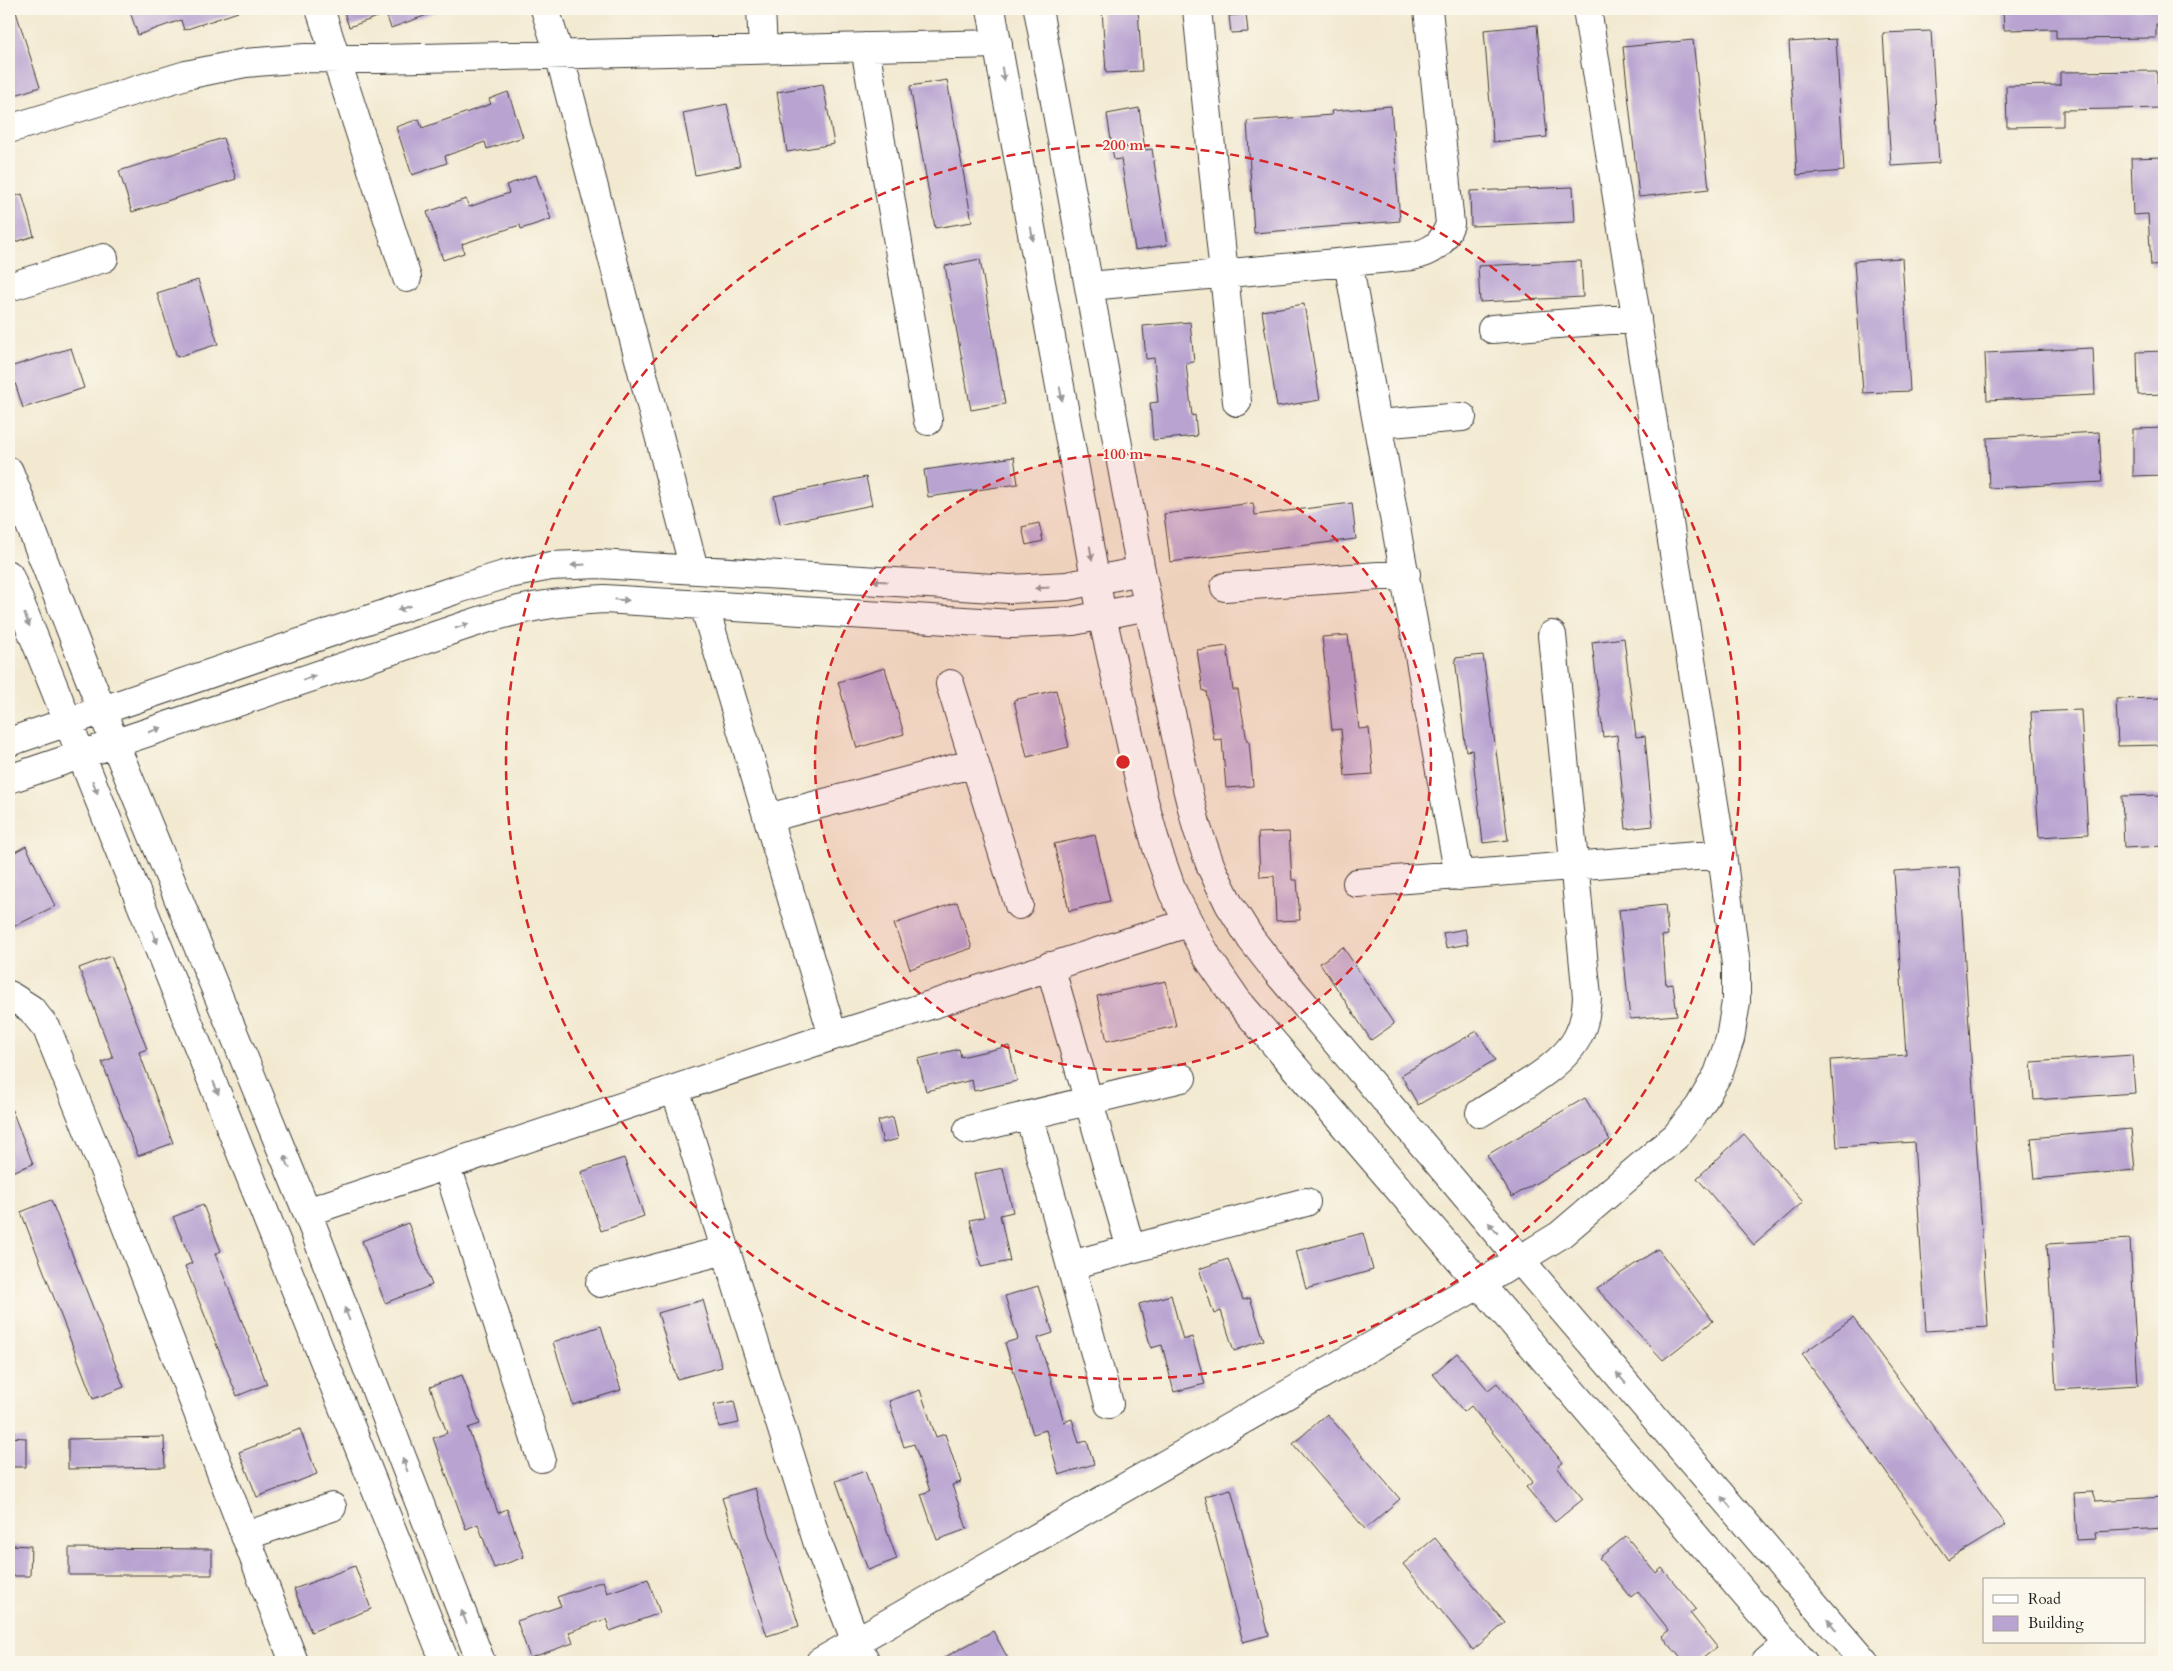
<svg xmlns="http://www.w3.org/2000/svg" width="2173" height="1671" font-family="Cardo,serif">
<style>
.building{fill:#b9a4d1}
.lines{fill:none;stroke-linecap:round;stroke-linejoin:round}
.minor-casing{stroke:#3c3b37;stroke-width:30}
.major-casing{stroke:#3c3b37;stroke-width:30}
.minor{stroke:#fff;stroke-width:28}
.major{stroke:#fff;stroke-width:28}
.oneway{fill:#999}
.ring{fill:none;stroke:#d62828;stroke-width:2.5;stroke-dasharray:9 6}
.centre{fill:#d62828;stroke:#fbf7ec;stroke-width:2.5}
.ring-label{font-size:15px;text-anchor:middle;font-weight:bold;fill:#d62828;stroke:#fbf7ec;stroke-width:4;stroke-linejoin:round;paint-order:stroke}
</style>
<rect width="100%" height="100%" fill="#fbf7ec"/>
<filter id="ink" filterUnits="userSpaceOnUse"><feTurbulence type="fractalNoise" baseFrequency=".02" numOctaves="2"/><feDisplacementMap in="SourceGraphic" scale="10" xChannelSelector="R" yChannelSelector="G"/><feConvolveMatrix kernelMatrix="1 2 1 2 8 2 1 2 1" color-interpolation-filters="sRGB"/></filter>
<filter id="wash" filterUnits="userSpaceOnUse"><feTurbulence type="fractalNoise" baseFrequency=".0096" numOctaves="4" result="noise"/><feDisplacementMap in="SourceGraphic" scale="20" xChannelSelector="R" yChannelSelector="G"/><feGaussianBlur stdDeviation="1.12" result="paint"/><feColorMatrix in="noise" values="0 0 0 0 0 0 0 0 0 0 0 0 0 0 0 0 0 1.4 0 .05"/><feComposite in="paint" operator="in"/></filter>
<g filter="url(#wash)">
<rect width="100%" height="100%" fill="#f2e9d0"/>
<g id="blocks">
<!-- building -->
<path class="building" d="M 9,9 L 15,9 L 40,87 L 9,97 Z
M 129,9 L 237,9 L 238,12 L 184,30 L 181,20 L 138,35 Z
M 343,9 L 438,9 L 438,11 L 391,28 L 386,14 L 349,27 Z
M 1102,9 L 1138,9 L 1142,71 L 1106,73 Z
M 2003,9 L 2164,9 L 2164,24 L 2156,24 L 2156,38 L 2056,39 L 2056,29 L 2004,30 Z
M 1246,14 L 1248,32 L 1231,33 L 1229,16 Z
M 1537,25 L 1547,137 L 1493,142 L 1484,30 Z
M 1931,31 L 1939,163 L 1891,166 L 1883,33 Z
M 1836,39 L 1844,171 L 1797,175 L 1789,42 Z
M 1693,40 L 1709,189 L 1639,197 L 1623,47 Z
M 2157,71 L 2157,83 L 2164,83 L 2164,108 L 2063,110 L 2063,126 L 2007,127 L 2006,86 L 2060,85 L 2060,72 Z
M 947,80 L 972,222 L 935,228 L 910,86 Z
M 823,84 L 834,144 L 787,152 L 777,92 Z
M 508,92 L 523,137 L 487,149 L 485,142 L 445,156 L 447,163 L 412,175 L 396,127 L 419,119 L 422,128 L 491,104 L 489,99 Z
M 727,104 L 740,166 L 695,175 L 683,113 Z
M 1391,106 L 1400,221 L 1254,233 L 1247,121 L 1332,115 L 1331,111 Z
M 1139,108 L 1145,150 L 1152,149 L 1167,245 L 1135,250 L 1121,159 L 1114,160 L 1107,114 Z
M 223,138 L 236,179 L 132,212 L 119,171 Z
M 2164,157 L 2164,265 L 2151,266 L 2148,214 L 2133,215 L 2131,158 Z
M 536,175 L 551,219 L 521,229 L 520,225 L 462,244 L 464,253 L 443,260 L 427,212 L 466,199 L 469,207 L 509,193 L 506,185 Z
M 1573,187 L 1575,222 L 1471,226 L 1470,191 Z
M 22,194 L 34,236 L 9,244 L 9,198 Z
M 1902,258 L 1910,391 L 1863,393 L 1854,261 Z
M 980,259 L 1005,404 L 971,410 L 945,266 Z
M 1581,261 L 1583,297 L 1480,302 L 1478,266 Z
M 198,280 L 218,344 L 177,357 L 157,293 Z
M 1304,304 L 1320,400 L 1277,407 L 1262,311 Z
M 1190,322 L 1194,362 L 1186,363 L 1192,416 L 1195,415 L 1197,436 L 1153,440 L 1150,403 L 1158,402 L 1154,358 L 1146,359 L 1143,326 Z
M 71,348 L 84,388 L 23,408 L 10,367 Z
M 2093,348 L 2095,395 L 1987,400 L 1985,353 Z
M 2164,351 L 2164,394 L 2138,395 L 2137,352 Z
M 2164,428 L 2164,475 L 2133,476 L 2133,429 Z
M 2099,432 L 2102,482 L 1989,488 L 1987,438 Z
M 1014,457 L 1018,484 L 928,497 L 924,470 Z
M 866,477 L 872,505 L 780,524 L 774,496 Z
M 1253,503 L 1255,515 L 1352,503 L 1356,539 L 1170,562 L 1164,514 Z
M 1039,523 L 1043,541 L 1026,545 L 1022,527 Z
M 1348,635 L 1359,729 L 1369,728 L 1373,774 L 1345,776 L 1341,729 L 1332,730 L 1322,637 Z
M 1624,638 L 1636,737 L 1645,736 L 1653,826 L 1626,829 L 1617,735 L 1603,737 L 1592,642 Z
M 1227,646 L 1233,690 L 1238,690 L 1247,741 L 1249,741 L 1253,786 L 1226,788 L 1222,739 L 1214,740 L 1206,691 L 1203,691 L 1197,650 Z
M 1483,655 L 1508,840 L 1483,843 L 1472,750 L 1466,751 L 1455,658 Z
M 885,668 L 904,734 L 857,748 L 838,682 Z
M 1056,690 L 1069,747 L 1027,757 L 1014,700 Z
M 2164,698 L 2164,745 L 2118,746 L 2116,699 Z
M 2081,710 L 2088,834 L 2039,837 L 2031,712 Z
M 2164,795 L 2164,846 L 2124,848 L 2122,796 Z
M 1289,832 L 1292,880 L 1297,880 L 1300,920 L 1276,921 L 1274,876 L 1260,877 L 1258,833 Z
M 1095,835 L 1110,901 L 1069,911 L 1054,844 Z
M 26,846 L 55,906 L 13,927 L 9,917 L 9,855 Z
M 1959,867 L 1988,1327 L 1926,1331 L 1914,1142 L 1837,1147 L 1831,1060 L 1906,1055 L 1894,871 Z
M 957,902 L 972,948 L 910,969 L 894,924 Z
M 1665,905 L 1668,935 L 1662,936 L 1666,985 L 1673,984 L 1677,1015 L 1630,1019 L 1619,910 Z
M 1465,929 L 1468,944 L 1446,948 L 1443,933 Z
M 1343,947 L 1394,1024 L 1371,1040 L 1320,963 Z
M 111,956 L 147,1049 L 139,1052 L 173,1143 L 138,1156 L 102,1062 L 113,1058 L 79,968 Z
M 1166,981 L 1176,1026 L 1107,1041 L 1097,996 Z
M 1477,1031 L 1495,1060 L 1418,1105 L 1401,1075 Z
M 1009,1046 L 1017,1081 L 974,1091 L 972,1080 L 926,1091 L 918,1059 L 959,1049 L 961,1057 Z
M 2132,1055 L 2135,1093 L 2034,1100 L 2031,1062 Z
M 1585,1098 L 1610,1140 L 1512,1197 L 1487,1155 Z
M 10,1105 L 33,1164 L 9,1173 L 9,1106 Z
M 893,1117 L 898,1139 L 883,1143 L 878,1121 Z
M 2131,1129 L 2135,1170 L 2035,1179 L 2031,1138 Z
M 1744,1134 L 1803,1202 L 1754,1245 L 1697,1178 Z
M 624,1158 L 644,1216 L 601,1231 L 581,1172 Z
M 1003,1168 L 1013,1212 L 1000,1215 L 1010,1261 L 981,1267 L 970,1220 L 984,1217 L 974,1174 Z
M 51,1200 L 124,1387 L 93,1399 L 21,1212 Z
M 203,1205 L 221,1251 L 215,1254 L 267,1384 L 237,1396 L 185,1266 L 192,1263 L 173,1217 Z
M 408,1223 L 432,1285 L 385,1303 L 362,1241 Z
M 1363,1233 L 1373,1270 L 1306,1289 L 1296,1251 Z
M 2130,1239 L 2138,1385 L 2056,1390 L 2047,1244 Z
M 1658,1249 L 1713,1321 L 1663,1360 L 1597,1289 Z
M 1228,1259 L 1243,1300 L 1250,1298 L 1264,1340 L 1234,1351 L 1221,1311 L 1214,1314 L 1199,1269 Z
M 1038,1286 L 1053,1333 L 1038,1338 L 1064,1422 L 1072,1419 L 1079,1443 L 1087,1441 L 1094,1464 L 1059,1475 L 1046,1430 L 1033,1434 L 1005,1343 L 1018,1339 L 1005,1296 Z
M 1171,1295 L 1183,1340 L 1192,1337 L 1205,1384 L 1174,1392 L 1162,1345 L 1151,1348 L 1139,1304 Z
M 703,1300 L 722,1367 L 677,1379 L 658,1313 Z
M 1853,1318 L 2006,1525 L 1948,1560 L 1802,1354 Z
M 601,1326 L 621,1390 L 573,1405 L 553,1342 Z
M 1457,1353 L 1488,1390 L 1497,1383 L 1563,1463 L 1557,1467 L 1583,1499 L 1555,1522 L 1526,1487 L 1533,1482 L 1471,1406 L 1464,1412 L 1433,1374 Z
M 462,1375 L 480,1424 L 468,1428 L 498,1513 L 507,1509 L 524,1557 L 494,1568 L 478,1524 L 466,1529 L 433,1438 L 447,1433 L 430,1387 Z
M 920,1390 L 936,1437 L 945,1434 L 961,1482 L 952,1485 L 967,1529 L 937,1540 L 921,1494 L 930,1491 L 914,1444 L 904,1447 L 889,1401 Z
M 734,1401 L 739,1423 L 719,1427 L 714,1405 Z
M 1327,1414 L 1400,1499 L 1365,1529 L 1293,1444 Z
M 300,1429 L 317,1474 L 257,1497 L 239,1452 Z
M 9,1437 L 26,1438 L 26,1467 L 9,1467 Z
M 164,1437 L 165,1467 L 68,1469 L 68,1439 Z
M 865,1471 L 897,1559 L 868,1570 L 836,1481 Z
M 755,1488 L 799,1626 L 767,1636 L 722,1498 Z
M 1231,1489 L 1269,1635 L 1243,1642 L 1205,1496 Z
M 2092,1492 L 2095,1501 L 2164,1497 L 2164,1528 L 2095,1532 L 2096,1539 L 2077,1540 L 2074,1493 Z
M 1626,1536 L 1656,1573 L 1662,1568 L 1696,1609 L 1690,1613 L 1717,1647 L 1698,1662 L 1684,1662 L 1662,1636 L 1669,1630 L 1638,1591 L 1631,1597 L 1599,1558 Z
M 1435,1538 L 1505,1623 L 1473,1650 L 1403,1564 Z
M 9,1545 L 31,1546 L 30,1576 L 9,1576 Z
M 69,1548 L 212,1549 L 212,1575 L 69,1575 Z
M 355,1566 L 371,1609 L 311,1632 L 294,1589 Z
M 648,1579 L 660,1613 L 610,1631 L 606,1619 L 569,1632 L 573,1643 L 530,1658 L 517,1621 L 561,1606 L 557,1597 L 603,1581 L 607,1593 Z
M 993,1631 L 1010,1662 L 936,1662 Z"/>
</g>
</g>
<g filter="url(#ink)">
<use href="#blocks" fill-opacity="0" stroke="#3c3b37" stroke-width="1"/>
<g class="lines">
<defs>
<path id="minor" d="M 320,9 L 407,278
M 545,9 L 559,54 L 694,569
M 761,9 L 763,49
M 1197,9 L 1237,402
M 865,47 L 928,421
M 9,129 L 186,75 L 245,63 L 305,58 L 379,59 L 998,44
M 1348,262 L 1459,876
M 1090,286 L 1412,256 C 1433,252 1443,244 1450,224 L 1428,9
M 9,287 L 104,258
M 1492,329 L 1637,318
M 1378,424 L 1462,417
M 9,471 L 115,744 L 307,1212 L 481,1662
M 9,575 L 445,1662
M 1225,587 L 1406,574
M 704,605 L 833,1036
M 950,684 L 1019,905
M 9,742 L 458,589 L 504,575 L 551,566 L 599,564 L 1010,589 L 1067,586 L 1141,571
M 9,779 L 470,624 C 518,608 553,602 604,599 L 1013,624 L 1073,621 L 1148,606
M 768,818 L 975,763
M 1357,883 L 1722,854
M 1050,966 L 1131,1249
M 9,995 L 31,1009 L 47,1029 L 114,1195 L 294,1662
M 675,1089 L 818,1544 L 856,1642 L 866,1662
M 1480,1113 C 1509,1094 1565,1067 1579,1034 C 1585,1022 1586,1010 1587,997 L 1552,635
M 1029,1115 L 1109,1404
M 968,1130 L 1182,1078
M 447,1166 L 541,1458
M 307,1212 L 833,1036 L 1188,923
M 1071,1265 L 1306,1202
M 600,1283 L 725,1250
M 245,1536 L 332,1507
M 820,1662 L 1480,1284 L 1560,1235 L 1676,1136 L 1699,1107 L 1718,1074 L 1730,1039 L 1736,1002 L 1736,965 L 1722,854 L 1587,9
M 1766,1662 L 1787,1644"/>
<path id="major" d="M 991,9 L 1102,616 L 1144,801 L 1157,848 L 1173,893 L 1208,958 L 1237,1000 L 1803,1662
M 1038,9 L 1141,571 L 1187,788 L 1197,828 L 1211,867 L 1229,904 L 1251,939 L 1277,972 L 1520,1260 L 1864,1662"/>
</defs>
<!-- minor casing -->
<use href="#minor" class="minor-casing"/>
<!-- major casing -->
<use href="#major" class="major-casing"/>
<!-- minor -->
<use href="#minor" class="minor"/>
<!-- major -->
<use href="#major" class="major"/>
</g>
<!-- one-way arrows -->
<defs><path id="oneway-solid" d="M-6-.8H1V-3.2L6.5 0L1 3.2V.8H-6Z" transform="scale(1.25)"/></defs>
<g class="oneway">
<use href="#oneway-solid" transform="translate(1003 74) rotate(80)"/>
<use href="#oneway-solid" transform="translate(1032 234) rotate(80)"/>
<use href="#oneway-solid" transform="translate(1061 394) rotate(80)"/>
<use href="#oneway-solid" transform="translate(1091 553) rotate(80)"/>
<use href="#oneway-solid" transform="translate(578 565) rotate(177)"/>
<use href="#oneway-solid" transform="translate(880 581) rotate(-176)"/>
<use href="#oneway-solid" transform="translate(1042 588) rotate(177)"/>
<use href="#oneway-solid" transform="translate(622 600) rotate(4)"/>
<use href="#oneway-solid" transform="translate(404 608) rotate(161)"/>
<use href="#oneway-solid" transform="translate(27 620) rotate(68)"/>
<use href="#oneway-solid" transform="translate(462 626) rotate(-19)"/>
<use href="#oneway-solid" transform="translate(309 678) rotate(-19)"/>
<use href="#oneway-solid" transform="translate(155 730) rotate(-19)"/>
<use href="#oneway-solid" transform="translate(95 787) rotate(68)"/>
<use href="#oneway-solid" transform="translate(155 937) rotate(68)"/>
<use href="#oneway-solid" transform="translate(216 1088) rotate(68)"/>
<use href="#oneway-solid" transform="translate(287 1162) rotate(-112)"/>
<use href="#oneway-solid" transform="translate(1493 1228) rotate(-130)"/>
<use href="#oneway-solid" transform="translate(347 1314) rotate(-111)"/>
<use href="#oneway-solid" transform="translate(1621 1378) rotate(-131)"/>
<use href="#oneway-solid" transform="translate(405 1465) rotate(-111)"/>
<use href="#oneway-solid" transform="translate(1726 1502) rotate(-131)"/>
<use href="#oneway-solid" transform="translate(464 1617) rotate(-111)"/>
<use href="#oneway-solid" transform="translate(1832 1625) rotate(-130)"/>
</g>
</g>
<!-- distance rings -->
<circle cx="1123" cy="762" r="308" fill="#d62828" fill-opacity=".12"/>
<g class="ring">
<circle cx="1123" cy="762" r="308"/>
<circle cx="1123" cy="762" r="617"/>
</g>
<circle cx="1123" cy="762" r="8" class="centre"/>
<g class="ring-label">
<text x="1123" y="150">200 m</text>
<text x="1123" y="459">100 m</text>
</g>
<!-- margin -->
<rect width="2173" height="1671" fill="none" stroke="#fbf7ec" stroke-width="30"/>
<!-- legend -->
<rect x="1983" y="1578" width="162" height="65" fill="#fbf7ec" stroke="#a29f99"/>
<rect x="1993" y="1595" width="25" height="8" fill="#ffffff" stroke="#a29f99"/>
<text x="2028" y="1604" font-size="15" fill="#1c1c1c">Road</text>
<rect x="1993" y="1616" width="25" height="15" fill="#b9a4d1" stroke="#a29f99"/>
<text x="2028" y="1628" font-size="15" fill="#1c1c1c">Building</text>
</svg>
